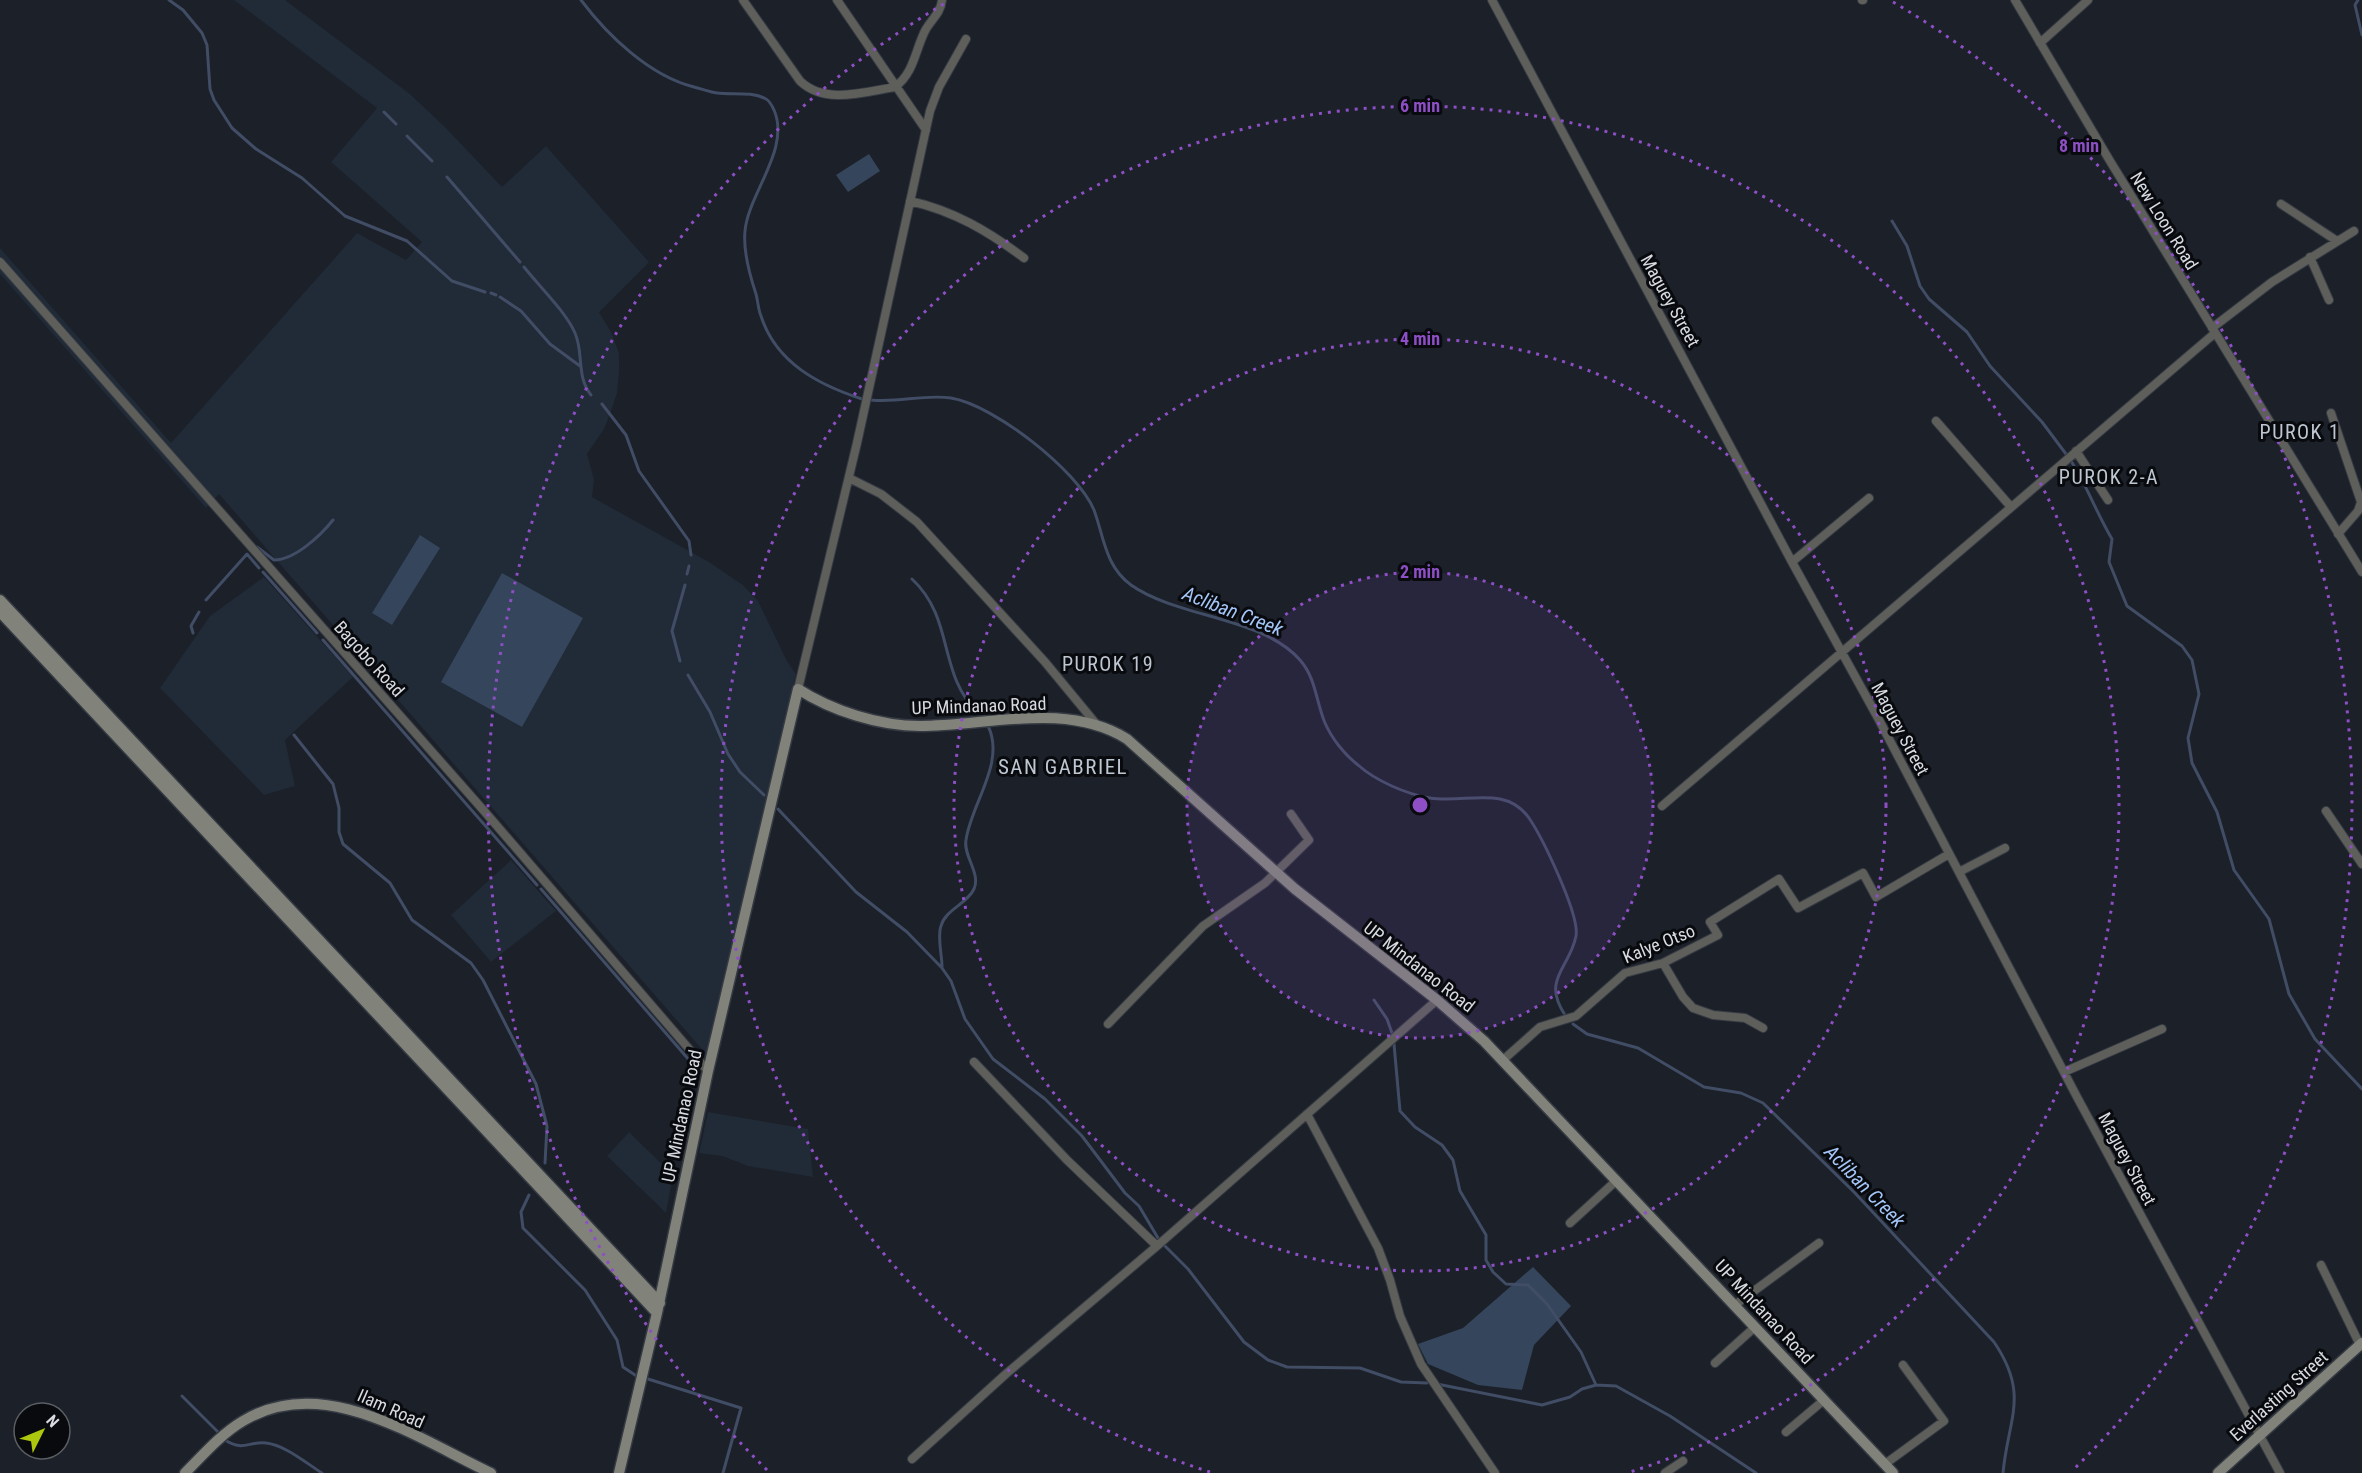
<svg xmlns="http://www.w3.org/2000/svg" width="2362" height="1473" font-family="'Roboto Condensed',sans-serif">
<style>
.built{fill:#212a37}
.green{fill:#35455b}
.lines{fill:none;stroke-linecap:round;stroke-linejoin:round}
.stream{stroke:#414c65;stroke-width:3}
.street-casing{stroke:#353a43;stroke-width:10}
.secondary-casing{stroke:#353a43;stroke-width:13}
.street{stroke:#5e5f5a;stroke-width:8}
.secondary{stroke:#81837b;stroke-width:10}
.ring{fill:none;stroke:#8e4fc6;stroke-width:3;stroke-dasharray:3 6}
.labels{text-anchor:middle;stroke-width:6;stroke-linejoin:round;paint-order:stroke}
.street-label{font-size:18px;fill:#d8dce2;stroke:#080a0e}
.neighbourhood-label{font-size:20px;letter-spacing:1.5px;fill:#bec6d1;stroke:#080a0e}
.water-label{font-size:20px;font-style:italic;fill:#a4c6f8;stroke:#080a0e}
.quarter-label{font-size:21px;letter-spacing:1.5px;fill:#bec6d1;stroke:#080a0e}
.centre{fill:#8e4fc6;stroke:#080a0e;stroke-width:3}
.ring-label{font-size:18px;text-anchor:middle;font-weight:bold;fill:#8e4fc6;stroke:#080a0e;stroke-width:6;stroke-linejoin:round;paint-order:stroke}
</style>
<rect width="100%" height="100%" fill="#1b2029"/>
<!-- built -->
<path class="built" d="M 234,0 L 285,0 L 410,94 L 446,128 L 502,187 L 546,146 L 649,262 L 599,312 L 611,332 L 619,353 L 619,373 L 617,393 L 610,414 L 604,429 L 587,454 L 594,479 L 592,497 L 709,562 L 743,585 L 758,601 L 787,661 L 796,674 L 706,1054 L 219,494 L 206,508 L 0,274 L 0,248 L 171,443 L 357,233 L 406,260 L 422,242 L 331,162 L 377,108 Z
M 264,577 L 353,677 L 285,740 L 295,786 L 264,795 L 160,688 L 210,616 Z
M 511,860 L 556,911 L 491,962 L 451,915 Z
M 708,1112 L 808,1129 L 813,1177 L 748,1166 L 722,1156 L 699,1153 Z
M 629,1132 L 673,1175 L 666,1213 L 607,1156 Z"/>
<!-- green -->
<path class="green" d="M 869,154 L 880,171 L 848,192 L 836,175 Z
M 420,535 L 440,548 L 392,625 L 372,613 Z
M 502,573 L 583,618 L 522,727 L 441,682 Z
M 1533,1267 L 1571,1306 L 1534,1345 L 1522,1390 L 1478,1385 L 1428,1364 L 1418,1344 L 1463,1328 Z"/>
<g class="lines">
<!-- stream -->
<path class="stream" d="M 169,0 L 183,10 L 202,33 L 207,45 L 210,89 L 214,100 L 232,128 L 256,149 L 302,178 L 345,216 L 407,241 L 452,281 L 485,292
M 581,0 C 608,36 650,76 694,87 C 702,89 709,92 717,93 C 732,95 752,91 766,99 C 770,101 772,106 774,110 C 791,149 748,194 745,231 C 743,251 750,276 756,294 C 758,301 758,309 761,316 C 776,363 819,385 862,399
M 2358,0 L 2355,5 L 2362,35
M 384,112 L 396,124
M 407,136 L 432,161
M 447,177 L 520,262
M 1892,221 L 1907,246 L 1920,286 L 1929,299 L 1967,332 L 1990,366 L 2042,422 L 2066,454
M 524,267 C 539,286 566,312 575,333 C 584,353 576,377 591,395
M 491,293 L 496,295
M 500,297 L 521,311 L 550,344 L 580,366
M 871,400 C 898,403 924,394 951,398 C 994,405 1077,470 1094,510 C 1104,537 1105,566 1131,585 C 1178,618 1263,617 1300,660 C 1316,678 1316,702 1325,723 C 1332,739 1345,755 1358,765 C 1376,781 1406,794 1430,798 C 1465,804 1505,784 1529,818 C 1542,837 1580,915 1576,936 C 1570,968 1541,979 1565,1015
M 602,404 L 626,435 L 639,471 L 689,541 L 691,555
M 2071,461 C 2087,486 2097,514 2112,539 L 2109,562 L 2127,606 L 2182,646 L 2192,660 L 2199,694 L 2188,738 L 2192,763 L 2217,812 L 2234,870 L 2269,919 L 2289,994 L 2315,1039 L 2362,1089
M 257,547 L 274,560 C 295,560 321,535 333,520
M 263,572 L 317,633
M 687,574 L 689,566
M 912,579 C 955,619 937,673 978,713
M 206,600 L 247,554 L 259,568
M 193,633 L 191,626 L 199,612
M 323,640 L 537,885
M 680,661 L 672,631 L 685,585
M 688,675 L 710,712 L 728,754 L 740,772 L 764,795
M 294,735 L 333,784 L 339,808 L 339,832 L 343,844 L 390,883 L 412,920 L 471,963 L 483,980 L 536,1084 L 547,1126 L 545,1163
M 778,809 L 856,892 L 907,932 L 942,968 L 951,981 L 965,1019 L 993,1059 L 1045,1099 L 1082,1136 L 1125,1193 L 1139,1206 L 1158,1238
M 541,889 L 696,1068
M 942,967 C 942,954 937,937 941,926 C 945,910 967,904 974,889 C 981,873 963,856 966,840 C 971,804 1006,762 988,726
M 1374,1000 L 1387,1019 L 1392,1033
M 1573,1024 L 1587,1034 L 1638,1048 L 1704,1087 L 1741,1093 L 1763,1103 L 1854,1192 L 1994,1342 C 2030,1395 2008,1418 2003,1473
M 1394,1044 L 1400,1111 L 1415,1127 L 1442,1145 L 1453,1160 L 1460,1191 L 1486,1235 L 1486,1260 L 1493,1272 L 1506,1284 L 1528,1285 L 1547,1304 L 1581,1352 L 1596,1385
M 529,1195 L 521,1212 L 523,1228 L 585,1290 L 617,1340 L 623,1367 L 638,1377
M 1165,1246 L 1188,1269 L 1244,1342 L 1268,1360 L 1287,1367 L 1360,1368 L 1401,1382 L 1427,1383
M 648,1379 L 741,1408 L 723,1473
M 1437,1384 L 1542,1405 L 1570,1397 L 1582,1389 L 1596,1385 L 1616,1386 L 1670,1416 L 1756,1473
M 182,1396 L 218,1432
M 225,1440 C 244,1452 248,1441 266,1443 C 285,1445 306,1463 322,1473"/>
<defs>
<path id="street" d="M 743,0 L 800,81 C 825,105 864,92 895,87 C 915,72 915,49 926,29 C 932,19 941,12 942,0
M 837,0 L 926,130
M 1492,0 L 1792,562 L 1878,718 L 2077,1097 L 2280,1473
M 1862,0 L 1863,0
M 2015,0 L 2110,161 L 2362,572
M 2040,43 L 2088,0
M 910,201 C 954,211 988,231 1024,258
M 2281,204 L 2337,241
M 2310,257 L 2329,300
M 0,262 L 485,812 L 708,1071
M 2212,328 L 2272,282 L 2354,231
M 2331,413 L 2361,502 L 2358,511 L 2338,534
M 1936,421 L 2011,507
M 2076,451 L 2108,500
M 849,478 L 881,494 L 917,522 L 1045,662 L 1097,725
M 1792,562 L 1869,498
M 798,689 L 857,443 L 930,111 L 939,87 L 966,39
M 1662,806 L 2215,333
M 2326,811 L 2362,864
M 1959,872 L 2005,848
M 1663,963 L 1683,997 L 1693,1008 L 1713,1015 L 1745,1018 L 1763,1028
M 1108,1024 L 1203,926 L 1265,883 L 1309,840 L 1291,814
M 1503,1060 L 1540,1027 L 1576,1016 L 1625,973 L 1663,963 L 1718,935 L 1710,922 L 1779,879 L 1798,908 L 1863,873 L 1876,897 L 1949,854
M 974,1062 L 1067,1160 L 1157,1246
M 2064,1072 L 2162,1029
M 1307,1114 L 1378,1248 L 1390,1280 L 1400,1316 L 1421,1364 L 1495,1473
M 1570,1223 L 1617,1180
M 2321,1265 L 2360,1345
M 1735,1305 L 1819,1243
M 1715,1363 L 1755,1327
M 1786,1432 L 1824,1400
M 912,1459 L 1007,1373 L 1157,1246 L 1437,1000
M 1885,1464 L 1944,1421 L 1903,1365
M 1665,1473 L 1683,1461"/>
<path id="secondary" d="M 0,600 L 660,1303
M 0,612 L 657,1313
M 185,1473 C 203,1455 221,1434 243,1421 C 324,1372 418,1439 491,1473
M 619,1473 L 657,1313 L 708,1071 L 798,689 C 832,711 880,726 920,726 C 987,726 1066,701 1127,739 L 1295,889 L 1437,1000 L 1484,1041 L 1893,1473
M 2218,1473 L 2362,1343"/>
</defs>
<!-- street casing -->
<use href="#street" class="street-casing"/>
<!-- secondary casing -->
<use href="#secondary" class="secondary-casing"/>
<!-- street -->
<use href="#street" class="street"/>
<!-- secondary -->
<use href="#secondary" class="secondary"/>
</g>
<!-- distance rings -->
<circle cx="1420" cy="805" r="233" fill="#8e4fc6" fill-opacity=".12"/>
<g class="ring">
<circle cx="1420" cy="805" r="233"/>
<circle cx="1420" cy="805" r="466"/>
<path d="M1210 1472A699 699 0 1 1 1630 1472"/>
<path d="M767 1470A932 932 0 0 1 947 2M1893 2A932 932 0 0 1 2073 1470"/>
</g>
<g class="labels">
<!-- street labels -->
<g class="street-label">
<text transform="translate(2164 221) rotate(58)" y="6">New Loon Road</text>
<text transform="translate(1670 301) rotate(61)" y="6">Maguey Street</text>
<text transform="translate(369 659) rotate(48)" y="6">Bagobo Road</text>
<text transform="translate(979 706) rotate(-2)" y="6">UP Mindanao Road</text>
<text transform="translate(1900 729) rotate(62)" y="6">Maguey Street</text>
<text transform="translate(1659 944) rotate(-22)" y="6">Kalye Otso</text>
<text transform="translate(1419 967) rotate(38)" y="6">UP Mindanao Road</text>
<text transform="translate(682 1116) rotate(-78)" y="6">UP Mindanao Road</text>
<text transform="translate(2127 1159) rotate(62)" y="6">Maguey Street</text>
<text transform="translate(1764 1312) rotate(47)" y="6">UP Mindanao Road</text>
<text transform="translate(2279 1396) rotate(-42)" y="6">Everlasting Street</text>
<text transform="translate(391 1409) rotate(24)" y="6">Ilam Road</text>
</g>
<!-- neighbourhood labels -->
<g class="neighbourhood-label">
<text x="2300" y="439">PUROK 1</text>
<text x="2109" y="484">PUROK 2-A</text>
<text x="1108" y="671">PUROK 19</text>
</g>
<!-- water labels -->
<g class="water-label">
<text transform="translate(1233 611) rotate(21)" y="7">Acliban Creek</text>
<text transform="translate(1865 1186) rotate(46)" y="7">Acliban Creek</text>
</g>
<!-- quarter labels -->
<g class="quarter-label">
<text x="1063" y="774">SAN GABRIEL</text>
</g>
</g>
<circle cx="1420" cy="805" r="9" class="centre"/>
<g class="ring-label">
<text x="1420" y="112">6 min</text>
<text x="2079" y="152">8 min</text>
<text x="1420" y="345">4 min</text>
<text x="1420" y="578">2 min</text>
</g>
<!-- north arrow -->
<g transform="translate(42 1431) rotate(47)"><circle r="28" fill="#080a0e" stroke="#5b5e63" stroke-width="1.5"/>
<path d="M0-4.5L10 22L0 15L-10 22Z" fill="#adc60e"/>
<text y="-9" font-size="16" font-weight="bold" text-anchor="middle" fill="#d8dce2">N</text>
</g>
</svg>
